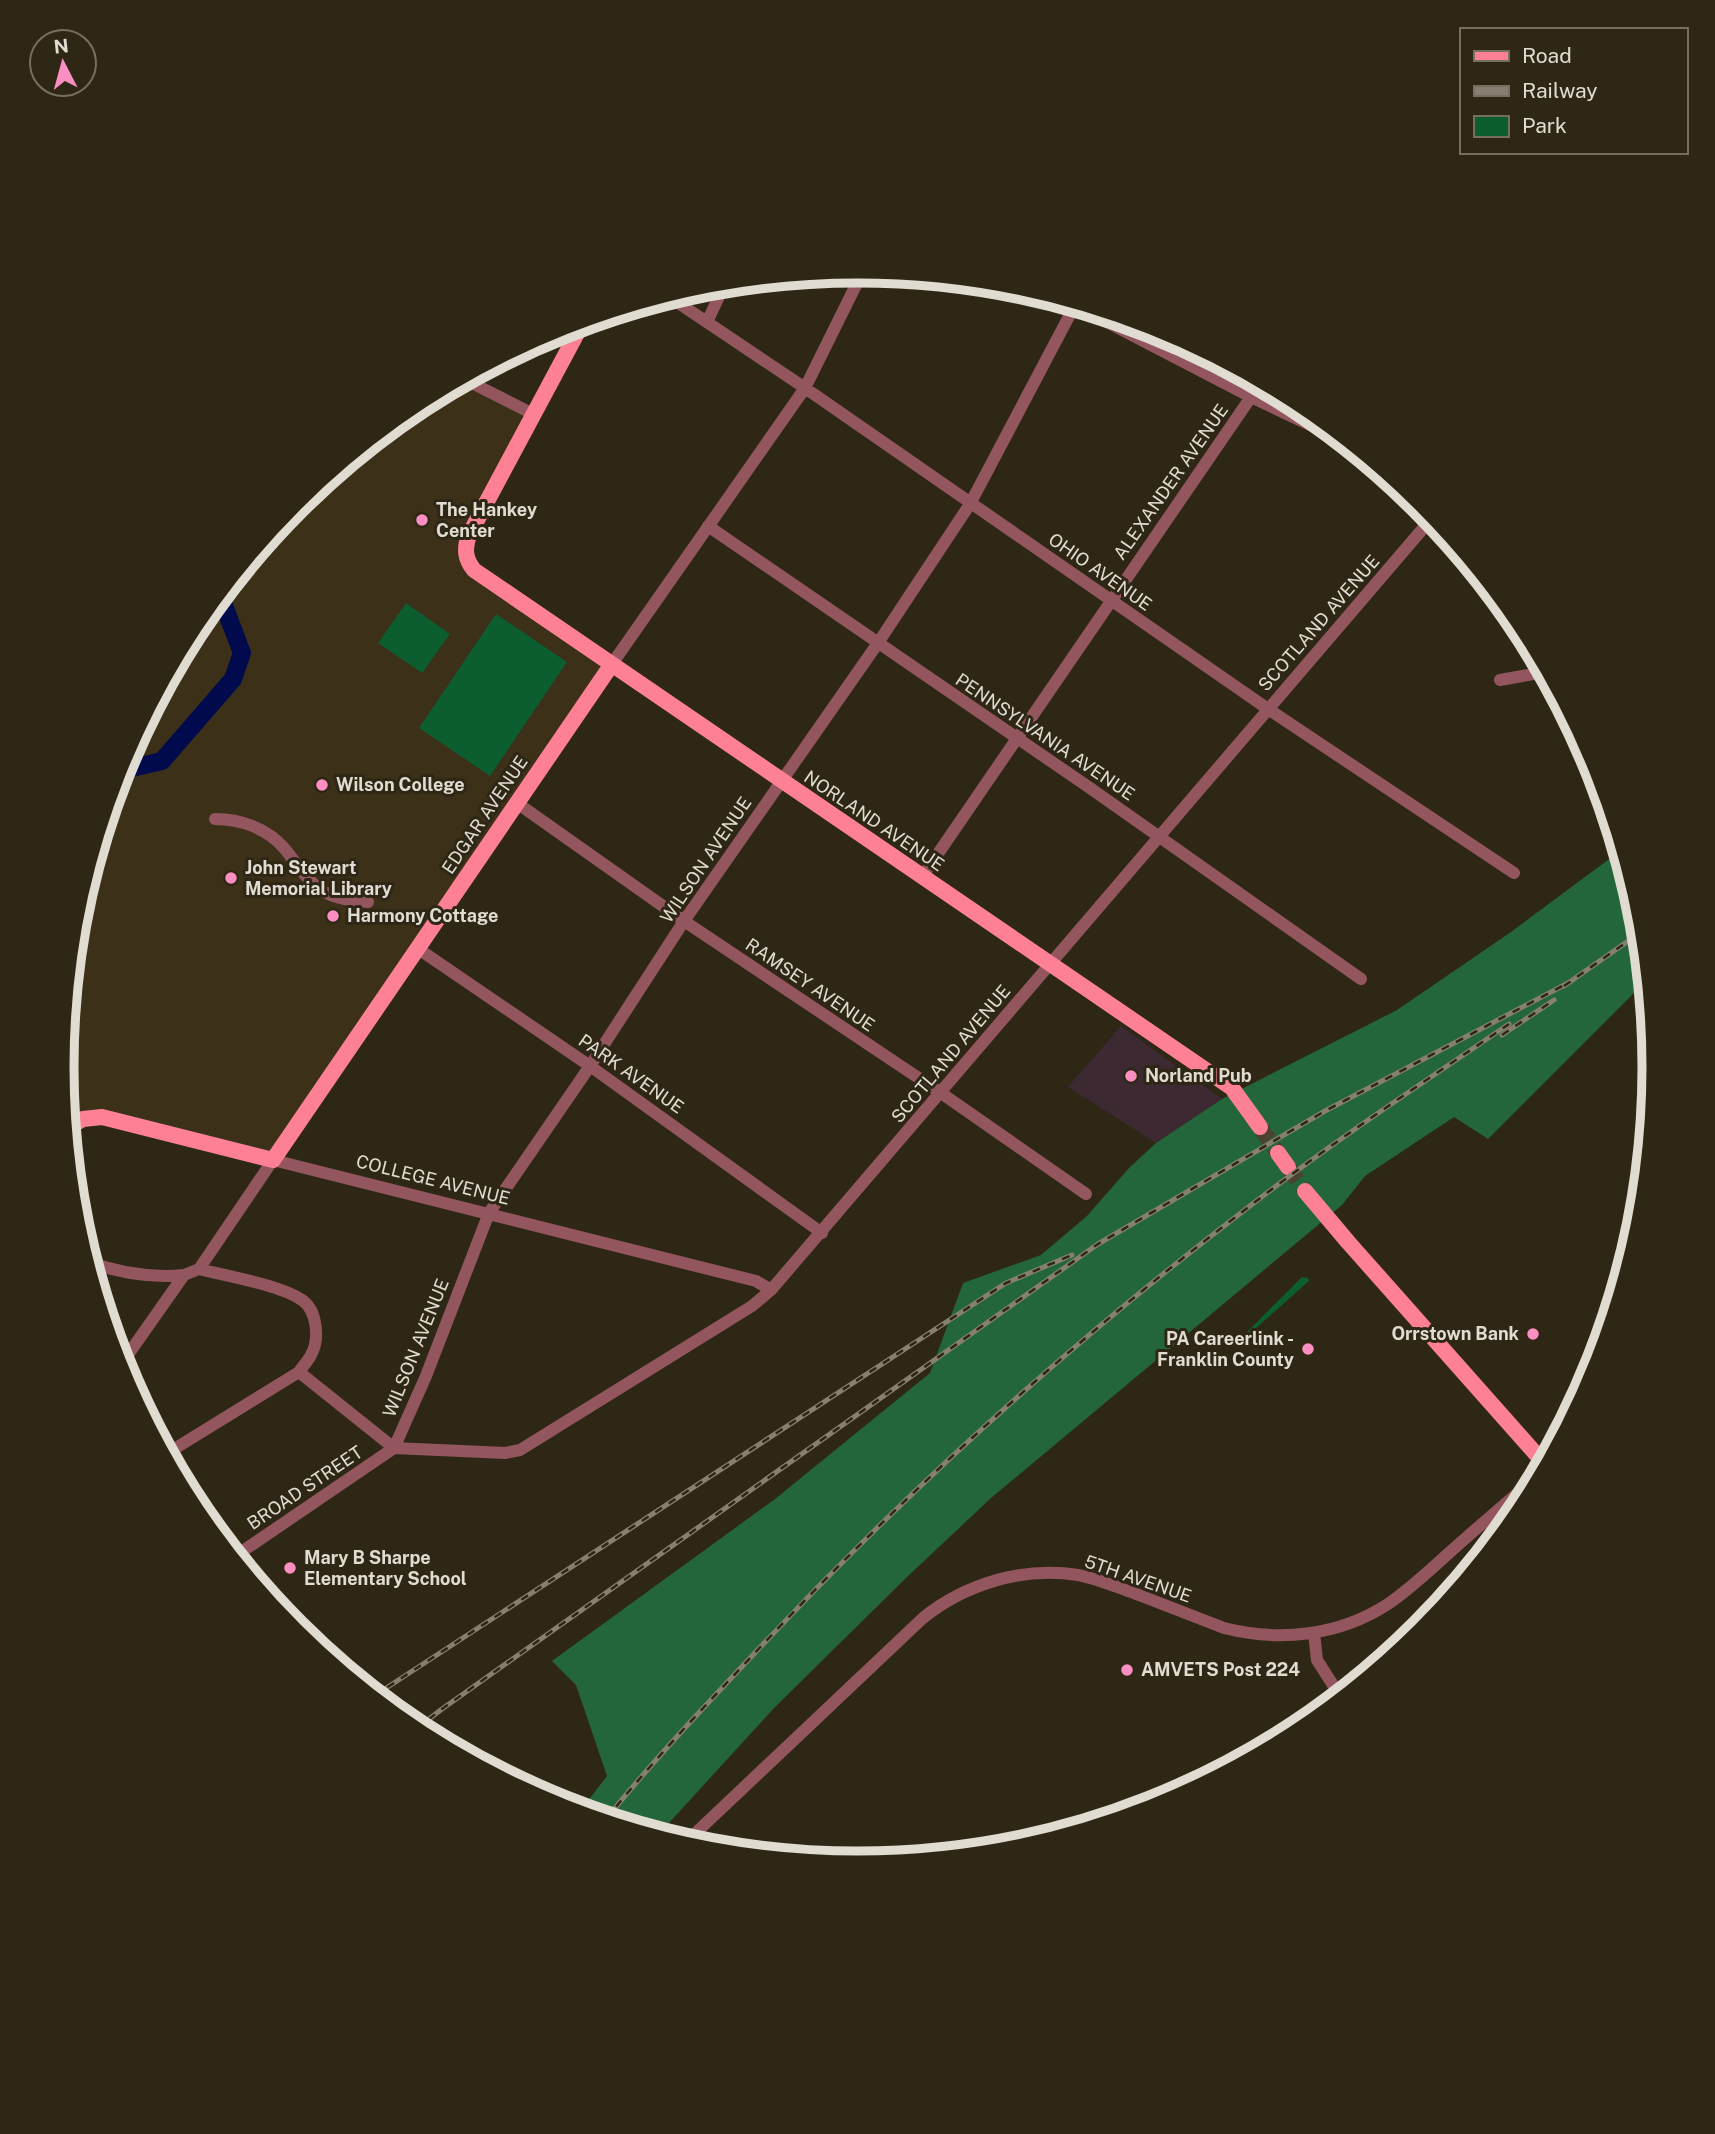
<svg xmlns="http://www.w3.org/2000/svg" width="1715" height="2134" font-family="'Public Sans',sans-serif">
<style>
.commercial{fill:#3c2931}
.built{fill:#3c3018}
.green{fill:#0c5d2f}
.forest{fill:#23663b}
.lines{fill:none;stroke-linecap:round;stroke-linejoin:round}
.river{stroke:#000a4d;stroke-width:18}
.major-tunnel{stroke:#4a4232;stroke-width:16;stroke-dasharray:16 8;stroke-linecap:butt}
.minor{stroke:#93565e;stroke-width:12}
.major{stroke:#fd8094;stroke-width:16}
.rail-casing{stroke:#878072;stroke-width:5}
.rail{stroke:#2f2716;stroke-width:2.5;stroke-dasharray:8;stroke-linecap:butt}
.poi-dot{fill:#fc8fc1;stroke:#2f2716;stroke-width:2.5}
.labels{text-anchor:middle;stroke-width:6;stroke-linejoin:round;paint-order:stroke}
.street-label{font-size:18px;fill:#e1dcd1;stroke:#2f2716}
.poi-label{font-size:18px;font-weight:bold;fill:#e1dcd1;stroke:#2f2716;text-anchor:start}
.rim{fill:none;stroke:#e1dcd1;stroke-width:9}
</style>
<rect width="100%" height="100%" fill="#2f2716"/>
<!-- commercial -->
<path class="commercial" d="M 1121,1026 L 1222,1099 L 1156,1143 L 1068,1087 Z"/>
<!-- built -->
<path class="built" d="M 464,379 L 533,414 L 466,558 L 612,664 L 273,1160 L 109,1119 L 67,1128 L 61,1067 L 77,911 L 122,762 L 196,624 L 295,504 L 415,405 Z"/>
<!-- green -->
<path class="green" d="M 406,603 L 450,634 L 422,673 L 378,643 Z
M 496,614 L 567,662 L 490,776 L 419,728 Z
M 1302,1277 L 1308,1278 L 1309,1281 L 1245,1338 L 1243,1336 Z"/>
<!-- forest -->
<path class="forest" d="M 1620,851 L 1639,912 L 1645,982 L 1488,1139 L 1454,1117 L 1365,1176 L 1342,1205 L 991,1498 L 906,1578 L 774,1708 L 658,1835 L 580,1811 L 607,1776 L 576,1685 L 552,1661 L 775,1499 L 930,1373 L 963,1283 L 1041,1255 L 1087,1216 L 1129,1168 L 1156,1143 L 1222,1099 L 1397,1010 L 1511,932 Z"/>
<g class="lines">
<!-- river -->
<path class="river" d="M 119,771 L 162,761 L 233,679 L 242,653 L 220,595"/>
<!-- major-tunnel -->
<path class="major-tunnel" d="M 1260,1127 L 1278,1153
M 1288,1167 L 1305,1191"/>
<!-- minor -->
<path class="minor" d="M 668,296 L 805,388 L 1268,709 L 1514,873
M 1072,304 L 1251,397 L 1344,441
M 707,322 L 725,284
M 464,379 L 533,414
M 708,526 L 1090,788 L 1361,979
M 612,664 L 805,388 L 863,271
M 1500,680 L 1545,672
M 1557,695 L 1561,702
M 517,803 L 684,921 L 941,1093 L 1086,1194
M 215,819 C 240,819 267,828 284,848 C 296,862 305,879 321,890 C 335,899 352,901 368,902
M 922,877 L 1251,397 L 1258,383
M 417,948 L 590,1066 L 822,1233
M 89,1262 C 119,1273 152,1278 184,1275
M 120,1366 L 184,1275 L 199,1269 L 273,1160 L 756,1281 L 771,1290
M 299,1372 L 394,1448
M 394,1448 L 505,1453 L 520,1450 L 752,1306 L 771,1290 L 1432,518
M 394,1448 L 426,1376 L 489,1213 L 590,1066 L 684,921 L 878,643 L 970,504 L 1075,305
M 163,1449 L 225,1546
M 166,1454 L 299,1372 C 303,1366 308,1361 311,1355 C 320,1339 317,1310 302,1300 C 281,1285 226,1276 199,1269
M 234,1557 L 394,1448
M 1314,1633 L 1317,1660 L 1340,1696
M 685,1843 L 923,1618 C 965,1584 1024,1566 1078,1575 C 1099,1579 1119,1588 1139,1595 C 1167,1606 1196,1617 1224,1628 C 1280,1642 1339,1636 1388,1604 C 1410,1589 1430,1570 1450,1552 C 1479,1526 1509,1501 1538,1475"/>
<!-- major -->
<path class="major" d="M 583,322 L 469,535 C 464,549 465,559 474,570 L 1232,1088 L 1260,1127
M 67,1128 L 83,1119 L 102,1117 L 273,1160 L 612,664
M 1278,1153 L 1288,1167
M 1305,1191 L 1348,1242 L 1544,1463"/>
<defs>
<path id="rail" d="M 1564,986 L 1641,932
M 1502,1035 L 1554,1000
M 374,1696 L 1006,1283 L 1072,1255
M 416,1729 L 442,1709 L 1098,1244 L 1325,1111 L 1570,982
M 606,1819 C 652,1762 702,1709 752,1656 C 904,1493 1069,1344 1246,1209 C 1331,1143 1421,1084 1509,1024"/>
</defs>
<!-- rail casing -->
<use href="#rail" class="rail-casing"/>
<!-- rail -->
<use href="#rail" class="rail"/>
</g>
<!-- markers -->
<g class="poi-dot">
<circle cx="422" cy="520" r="7"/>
<circle cx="322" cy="785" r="7"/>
<circle cx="231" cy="878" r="7"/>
<circle cx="333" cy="916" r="7"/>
<circle cx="1131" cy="1076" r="7"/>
<circle cx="1533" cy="1334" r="7"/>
<circle cx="1308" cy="1349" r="7"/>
<circle cx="290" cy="1568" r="7"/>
<circle cx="1127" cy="1670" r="7"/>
</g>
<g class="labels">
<!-- street labels -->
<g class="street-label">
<text transform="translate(1171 482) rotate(-55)" y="6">ALEXANDER AVENUE</text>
<text transform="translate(1100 572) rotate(35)" y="6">OHIO AVENUE</text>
<text transform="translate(1319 623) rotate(-49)" y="6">SCOTLAND AVENUE</text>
<text transform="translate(1045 737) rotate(34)" y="6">PENNSYLVANIA AVENUE</text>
<text transform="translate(485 815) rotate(-56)" y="6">EDGAR AVENUE</text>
<text transform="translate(874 821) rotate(34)" y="6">NORLAND AVENUE</text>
<text transform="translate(706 860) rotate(-56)" y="6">WILSON AVENUE</text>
<text transform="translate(810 985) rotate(34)" y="6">RAMSEY AVENUE</text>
<text transform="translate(951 1054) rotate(-50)" y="6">SCOTLAND AVENUE</text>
<text transform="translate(631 1074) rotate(35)" y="6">PARK AVENUE</text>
<text transform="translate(433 1180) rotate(14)" y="6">COLLEGE AVENUE</text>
<text transform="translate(416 1348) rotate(-68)" y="6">WILSON AVENUE</text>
<text transform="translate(305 1488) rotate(-34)" y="6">BROAD STREET</text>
<text transform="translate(1138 1579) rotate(19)" y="6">5TH AVENUE</text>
</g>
<!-- poi labels -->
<g class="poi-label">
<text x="436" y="516">The Hankey<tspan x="436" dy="21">Center</tspan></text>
<text x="336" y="791">Wilson College</text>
<text x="245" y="874">John Stewart<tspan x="245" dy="21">Memorial Library</tspan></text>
<text x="347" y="922">Harmony Cottage</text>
<text x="1145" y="1082">Norland Pub</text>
<text x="1519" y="1340" text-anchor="end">Orrstown Bank</text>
<text x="1294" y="1345" text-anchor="end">PA Careerlink -<tspan x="1294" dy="21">Franklin County</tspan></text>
<text x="304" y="1564">Mary B Sharpe<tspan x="304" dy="21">Elementary School</tspan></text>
<text x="1141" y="1676">AMVETS Post 224</text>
</g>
</g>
<!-- crop -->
<path d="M0 0H1715V2134H0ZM74 1067a784 784 0 1 1 1568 0a784 784 0 1 1-1568 0Z" fill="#2f2716" fill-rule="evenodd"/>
<path class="rim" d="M74 1067a784 784 0 1 1 1568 0a784 784 0 1 1-1568 0Z"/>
<!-- legend -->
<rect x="1460" y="28" width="228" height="126" fill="#2f2716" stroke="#766f61" stroke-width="2"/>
<rect x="1474" y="51" width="35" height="10" fill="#fd8094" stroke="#766f61" stroke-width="2"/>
<text x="1522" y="63" font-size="21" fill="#e1dcd1">Road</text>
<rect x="1474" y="86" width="35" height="10" fill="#878072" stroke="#766f61" stroke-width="2"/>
<text x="1522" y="98" font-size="21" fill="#e1dcd1">Railway</text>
<rect x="1474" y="116" width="35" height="21" fill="#0c5d2f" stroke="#766f61" stroke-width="2"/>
<text x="1522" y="133" font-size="21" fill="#e1dcd1">Park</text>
<!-- north arrow -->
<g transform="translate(63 63) rotate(354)"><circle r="33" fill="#2f2716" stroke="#766f61" stroke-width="2"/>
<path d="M0-5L12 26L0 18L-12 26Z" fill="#fc8fc1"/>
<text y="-10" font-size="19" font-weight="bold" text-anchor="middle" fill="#e1dcd1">N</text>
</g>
</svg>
